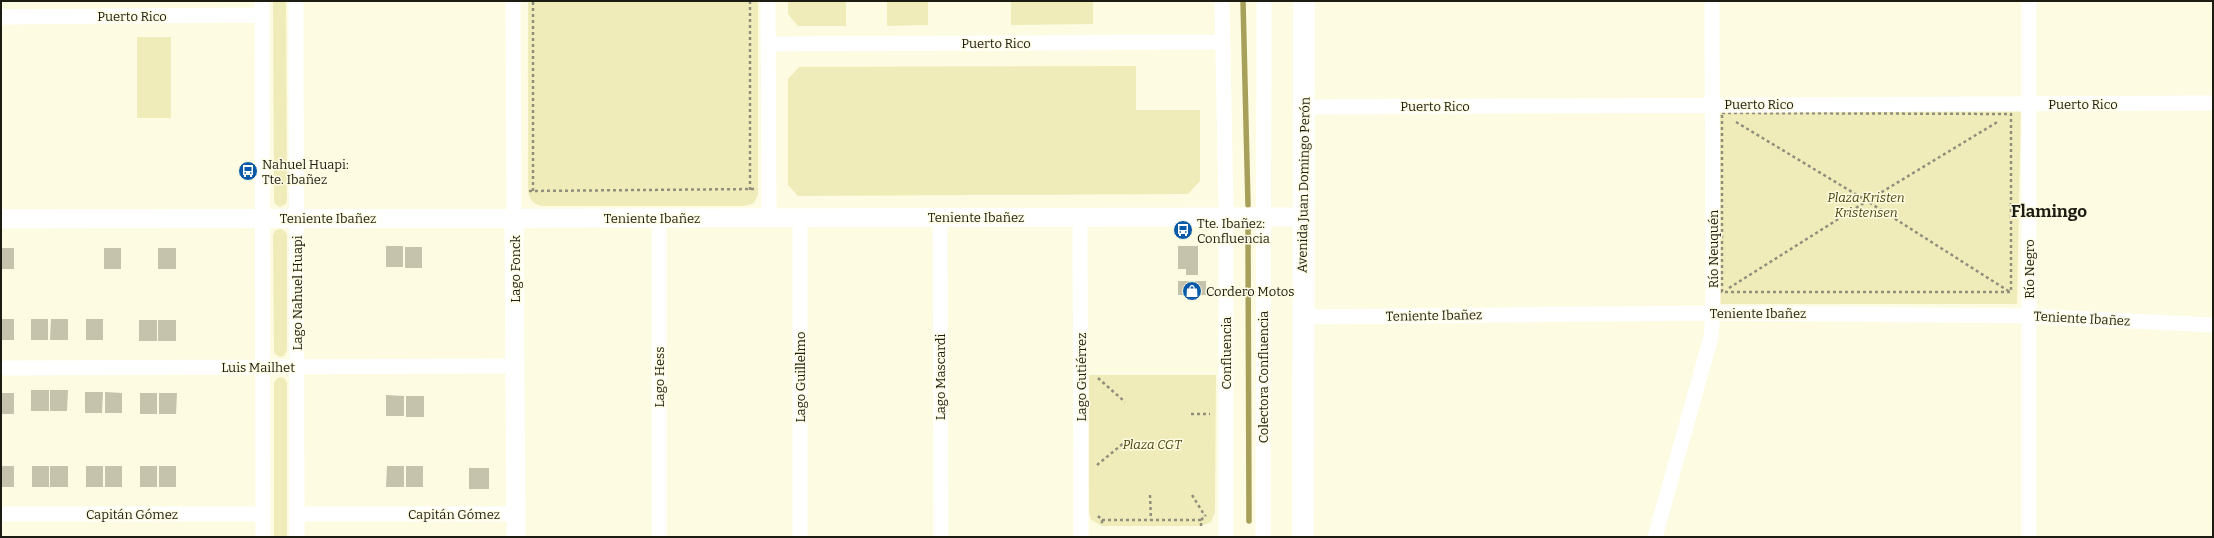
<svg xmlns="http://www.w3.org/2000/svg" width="2214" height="538" font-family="Bitter,serif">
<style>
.green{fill:#f0ecb9}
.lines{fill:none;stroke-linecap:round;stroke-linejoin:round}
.stream{stroke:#a7a05a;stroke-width:5.5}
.building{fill:#c5c3ab}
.path{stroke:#908f7d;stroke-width:2.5;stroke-dasharray:3 3;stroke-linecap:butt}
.minor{stroke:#fff;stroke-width:15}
.tertiary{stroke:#fff;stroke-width:19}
.primary{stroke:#fff;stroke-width:22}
.labels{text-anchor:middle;stroke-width:3;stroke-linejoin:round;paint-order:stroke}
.street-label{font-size:13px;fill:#1d1c13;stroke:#fdfbe2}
.poi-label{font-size:13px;fill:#1d1c13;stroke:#fdfbe2;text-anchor:start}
.park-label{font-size:13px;font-style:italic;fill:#4c4710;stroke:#fdfbe2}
.district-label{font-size:17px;font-weight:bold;fill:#1d1c13;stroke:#fdfbe2}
</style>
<rect width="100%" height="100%" fill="#fdfbe2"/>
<!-- green -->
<path class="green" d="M 273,1 L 286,1 L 287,200 L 286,204 L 280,207 L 275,204 L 274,200 Z
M 528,1 L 758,1 L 758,194 L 754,203 L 744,206 L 543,206 C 534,205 529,200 528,191 Z
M 788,1 L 846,1 L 846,26 L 798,26 L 788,14 Z
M 887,1 L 928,1 L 928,25 L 887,26 Z
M 1011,1 L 1093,1 L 1093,24 L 1011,25 Z
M 137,37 L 171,37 L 171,118 L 137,118 Z
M 1136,66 L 1136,110 L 1200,110 L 1200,181 L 1188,194 L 798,196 L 788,185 L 788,79 L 799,67 Z
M 1713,105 L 2021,105 L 2017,304 L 1713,304 Z
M 1,118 L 2,118 L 2,200 L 1,200 Z
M 281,229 L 285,231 L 287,235 L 287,350 L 284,356 L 280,357 L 275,354 L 274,350 L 273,235 L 276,230 Z
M 1089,375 L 1216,375 L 1215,512 L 1211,522 L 1201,526 L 1102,526 L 1091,520 L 1089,513 Z
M 281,377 L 285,379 L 287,383 L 287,537 L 274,537 L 274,383 L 277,378 Z"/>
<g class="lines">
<!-- stream -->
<path class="stream" d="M 1243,1 L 1248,205
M 1248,228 L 1249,521"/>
</g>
<!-- building -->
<path class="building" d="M 386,246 L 403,246 L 403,267 L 386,267 Z
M 1178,246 L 1198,246 L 1198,275 L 1186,275 L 1186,269 L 1178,269 Z
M 405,247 L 422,247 L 422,268 L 405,268 Z
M 1,248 L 14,248 L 14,269 L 1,269 Z
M 104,248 L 121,248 L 121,269 L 104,269 Z
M 158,248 L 176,248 L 176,269 L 158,269 Z
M 1178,281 L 1206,281 L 1206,295 L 1178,295 Z
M 1,319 L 14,319 L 14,340 L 1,340 Z
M 31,319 L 48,319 L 48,340 L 31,340 Z
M 51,319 L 68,319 L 68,340 L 50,340 Z
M 86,319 L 103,319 L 103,340 L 86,340 Z
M 139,320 L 157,320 L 157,341 L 139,341 Z
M 158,320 L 176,320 L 176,341 L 158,341 Z
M 31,390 L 49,390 L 49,411 L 31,411 Z
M 50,390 L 68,390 L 67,411 L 50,411 Z
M 85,392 L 103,392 L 102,413 L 85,413 Z
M 105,392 L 122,393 L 122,413 L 105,413 Z
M 1,393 L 14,393 L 14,414 L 1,414 Z
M 140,393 L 157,393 L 157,414 L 140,414 Z
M 159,393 L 177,393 L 176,414 L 159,414 Z
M 386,395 L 404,396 L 404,416 L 386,416 Z
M 406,396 L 424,396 L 424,417 L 406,417 Z
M 1,466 L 14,466 L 14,487 L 1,487 Z
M 32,466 L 49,466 L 49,487 L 32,487 Z
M 50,466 L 68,466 L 68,487 L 50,487 Z
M 86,466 L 103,466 L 103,487 L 86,487 Z
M 105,466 L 122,466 L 122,487 L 105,487 Z
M 140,466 L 157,466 L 157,487 L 140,487 Z
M 159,466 L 176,466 L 176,487 L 159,487 Z
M 387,466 L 404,466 L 404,487 L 386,487 Z
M 406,466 L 423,466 L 423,487 L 406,487 Z
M 469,468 L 489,468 L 489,489 L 469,489 Z"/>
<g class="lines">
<!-- path -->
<path class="path" d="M 750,1 L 750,190
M 1722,113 L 2011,114 L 2011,292 L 1722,292 Z
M 1736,122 L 1867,201 L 2010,292
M 529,191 L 754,189
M 533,191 L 533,1
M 1729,288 L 1867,201 L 1999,121
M 1098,378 L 1125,402
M 1191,414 L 1210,414
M 1097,465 L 1125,442
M 1150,495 L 1151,520
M 1192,495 L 1205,516
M 1098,516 L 1102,520 L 1102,526
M 1102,520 L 1201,520
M 1201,526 L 1201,520 L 1206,515"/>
<!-- minor -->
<path class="minor" d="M 262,1 L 263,537
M 296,1 L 297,537
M 513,1 L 514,218
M 768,1 L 769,217
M 1222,1 L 1226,208 L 1226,537
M 2029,1 L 2029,537
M 1,17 L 262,15
M 768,44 L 1223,42
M 1304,107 L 2213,103
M 659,217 L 659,537
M 800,217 L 800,537
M 940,217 L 941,537
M 1080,217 L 1081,537
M 1302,317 L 1713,313 L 2029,316 L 2213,325
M 1,368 L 515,366
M 1,514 L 263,514
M 297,514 L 516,514
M 1263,537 L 1264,1
M 1655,537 L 1711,337 L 1713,313 L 1712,1"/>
<!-- tertiary -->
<path class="tertiary" d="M 514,218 L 516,537
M 1,219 L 1302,217"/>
<!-- primary -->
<path class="primary" d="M 1303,537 L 1304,1"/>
</g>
<!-- icons -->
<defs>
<symbol id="bus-disc" viewBox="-11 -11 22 22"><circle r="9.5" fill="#095ba9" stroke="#fdfbe2"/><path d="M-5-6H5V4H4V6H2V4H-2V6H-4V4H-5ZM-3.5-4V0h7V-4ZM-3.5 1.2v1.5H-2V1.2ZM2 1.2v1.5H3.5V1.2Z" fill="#fff"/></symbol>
<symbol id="shop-disc" viewBox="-11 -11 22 22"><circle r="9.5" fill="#095ba9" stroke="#fdfbe2"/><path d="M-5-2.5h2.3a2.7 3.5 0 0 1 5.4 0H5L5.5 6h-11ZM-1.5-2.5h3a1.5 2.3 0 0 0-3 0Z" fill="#fff"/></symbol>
</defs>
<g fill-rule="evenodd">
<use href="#bus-disc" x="237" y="160" width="22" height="22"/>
<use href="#bus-disc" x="1172" y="219" width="22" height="22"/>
<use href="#shop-disc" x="1181" y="280" width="22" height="22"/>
</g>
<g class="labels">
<!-- street labels -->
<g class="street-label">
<text x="132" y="21">Puerto Rico</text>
<text x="996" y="48">Puerto Rico</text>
<text x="1759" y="109">Puerto Rico</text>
<text x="2083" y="109">Puerto Rico</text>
<text x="1435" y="111">Puerto Rico</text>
<text transform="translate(1303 185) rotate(-89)" y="5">Avenida Juan Domingo Perón</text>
<text x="976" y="222">Teniente Ibañez</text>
<text x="328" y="223">Teniente Ibañez</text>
<text x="652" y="223">Teniente Ibañez</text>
<text transform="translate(1713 249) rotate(-90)" y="5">Río Neuquén</text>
<text transform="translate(515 269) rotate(-90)" y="5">Lago Fonck</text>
<text transform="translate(2029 269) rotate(-90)" y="5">Río Negro</text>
<text transform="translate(297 293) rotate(-90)" y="5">Lago Nahuel Huapi</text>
<text x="1758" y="318">Teniente Ibañez</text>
<text transform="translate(1434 315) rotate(-1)" y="5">Teniente Ibañez</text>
<text transform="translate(2082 318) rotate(3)" y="5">Teniente Ibañez</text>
<text transform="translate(1226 353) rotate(-90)" y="5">Confluencia</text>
<text x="258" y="372">Luis Mailhet</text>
<text transform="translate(659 377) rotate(-90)" y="5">Lago Hess</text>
<text transform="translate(800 377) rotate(-90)" y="5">Lago Guillelmo</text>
<text transform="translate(940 377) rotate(-90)" y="5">Lago Mascardi</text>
<text transform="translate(1081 377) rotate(-90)" y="5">Lago Gutiérrez</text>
<text transform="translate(1263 377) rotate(-90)" y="5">Colectora Confluencia</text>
<text x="132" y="519">Capitán Gómez</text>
<text x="454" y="519">Capitán Gómez</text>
</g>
<!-- poi labels -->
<g class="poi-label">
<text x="262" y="169">Nahuel Huapi:<tspan x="262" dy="15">Tte. Ibañez</tspan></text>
<text x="1197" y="228">Tte. Ibañez:<tspan x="1197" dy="15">Confluencia</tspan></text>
<text x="1206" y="296">Cordero Motos</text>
</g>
<!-- park labels -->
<g class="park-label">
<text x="1866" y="202">Plaza Kristen<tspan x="1866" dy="15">Kristensen</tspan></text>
<text x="1152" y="449">Plaza CGT</text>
</g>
<!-- district labels -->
<g class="district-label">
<text x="2049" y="217">Flamingo</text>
</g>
</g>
<!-- border -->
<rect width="2214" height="538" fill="none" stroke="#1d1c13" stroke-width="4"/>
</svg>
